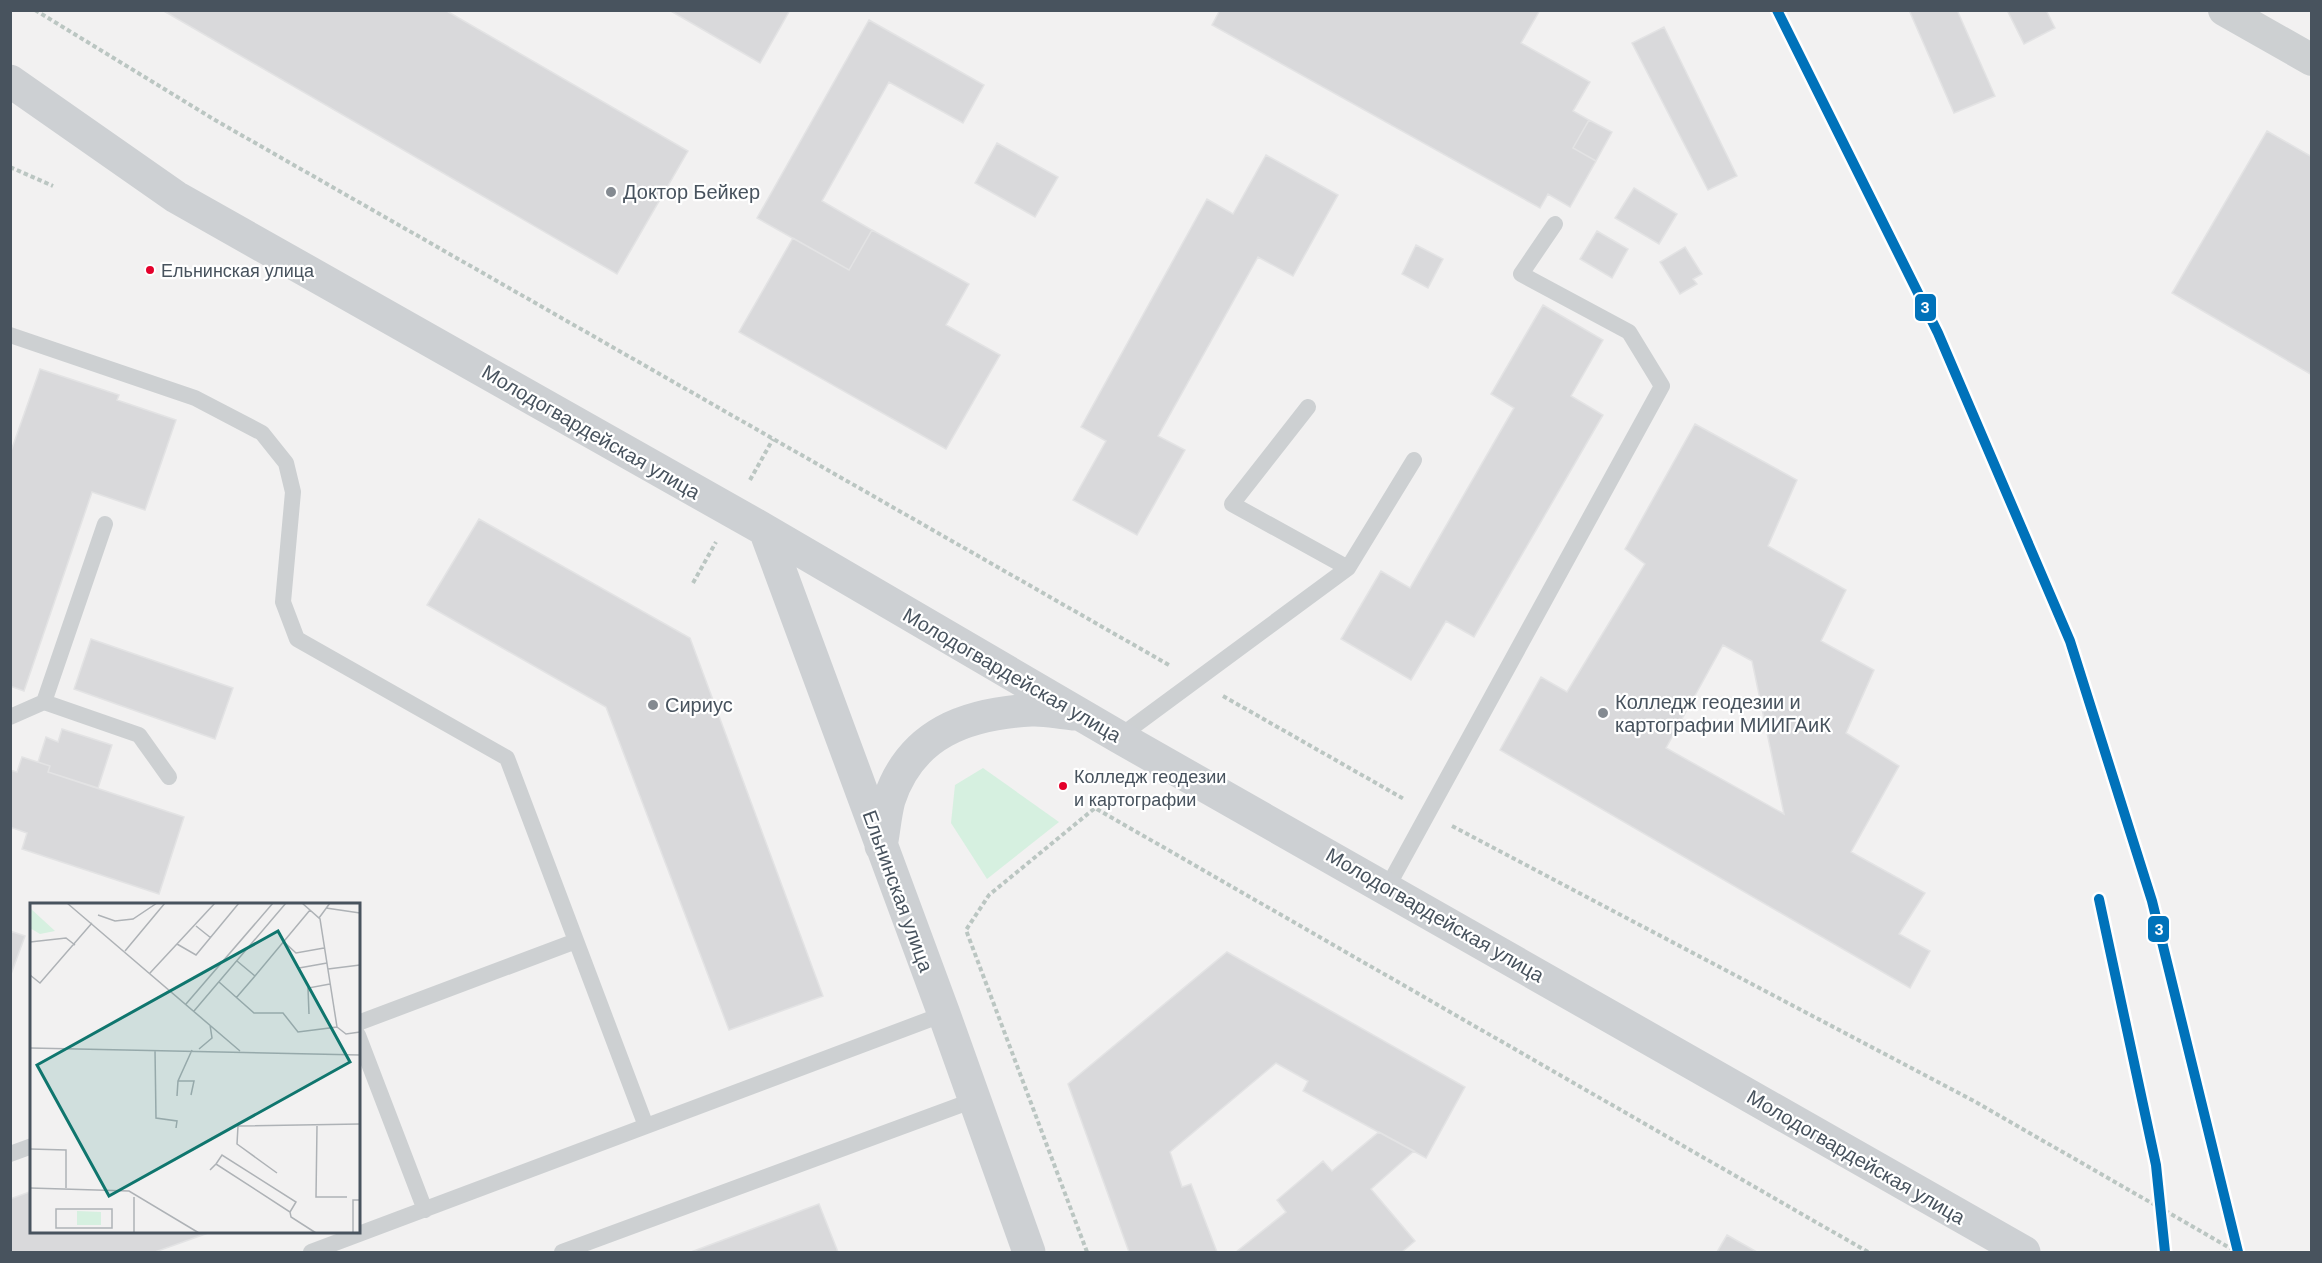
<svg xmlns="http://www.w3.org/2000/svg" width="2322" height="1263" font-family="'DM Sans',sans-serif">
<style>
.green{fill:#d6f0e0}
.building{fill:#d9d9db;stroke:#e3e3e4;stroke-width:1.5;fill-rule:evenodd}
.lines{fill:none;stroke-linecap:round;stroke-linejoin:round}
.path{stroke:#bbc6c2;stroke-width:4;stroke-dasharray:4.5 3;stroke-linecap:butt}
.lane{stroke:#cdd0d2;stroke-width:16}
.street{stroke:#cdd0d2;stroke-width:32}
.secondary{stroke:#cdd0d3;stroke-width:33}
.metro-1-casing{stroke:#fff;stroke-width:15}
.metro-1{stroke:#0072ba;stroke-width:10}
.poi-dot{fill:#848a91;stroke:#fff;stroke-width:2}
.bus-dot{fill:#e4002b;stroke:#fff;stroke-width:2}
.labels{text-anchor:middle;stroke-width:4.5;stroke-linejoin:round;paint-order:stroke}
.bus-label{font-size:18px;fill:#48535e;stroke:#fff;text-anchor:start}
.poi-label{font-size:20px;fill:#48535e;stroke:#fff;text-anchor:start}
.street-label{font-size:20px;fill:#48535e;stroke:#fff}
.inset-road{fill:none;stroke:#aeb2b6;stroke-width:1.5}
.view{fill:#0f766e;fill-opacity:0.15;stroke:#0f766e;stroke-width:3}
.inset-edge{fill:none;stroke:#48535e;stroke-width:3}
.line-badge{stroke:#fff;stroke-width:2}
.badge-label{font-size:16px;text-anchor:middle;font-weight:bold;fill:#fff}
</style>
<rect width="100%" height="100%" fill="#f2f1f1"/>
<!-- green -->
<path class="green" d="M 983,768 L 1059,822 L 987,879 L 951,823 L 955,785 Z"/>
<!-- building -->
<path class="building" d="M 162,10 L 445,10 L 688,151 L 617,274 Z
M 669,10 L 790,10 L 760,63 Z
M 1220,10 L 1540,10 L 1521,43 L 1590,82 L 1573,111 L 1589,120 L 1573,148 L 1596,161 L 1570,207 L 1548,194 L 1540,208 L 1212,25 Z
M 1909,10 L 1957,10 L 1995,96 L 1954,113 Z
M 2007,10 L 2046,10 L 2055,28 L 2024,44 Z
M 869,20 L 984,85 L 963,123 L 889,82 L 822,201 L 872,230 L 849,270 L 757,218 Z
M 1664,27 L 1737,176 L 1708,190 L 1632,43 Z
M 1589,120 L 1612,132 L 1596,161 L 1573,148 Z
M 2267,131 L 2312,157 L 2312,375 L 2172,293 Z
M 997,143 L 1058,177 L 1035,217 L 975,183 Z
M 1266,155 L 1338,195 L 1293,276 L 1258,257 L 1158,436 L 1185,450 L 1137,535 L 1073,500 L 1106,441 L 1081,427 L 1207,199 L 1233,214 Z
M 1634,188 L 1677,214 L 1659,244 L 1615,218 Z
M 872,230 L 969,284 L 946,325 L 1000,355 L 946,449 L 739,332 L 793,238 L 849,270 Z
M 1597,231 L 1628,249 L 1612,278 L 1580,259 Z
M 1416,245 L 1443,259 L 1428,288 L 1402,274 Z
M 1685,247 L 1702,274 L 1693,279 L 1697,284 L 1680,294 L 1660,262 Z
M 1543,305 L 1603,340 L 1571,396 L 1603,415 L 1474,637 L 1446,621 L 1411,680 L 1341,639 L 1381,571 L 1410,588 L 1514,408 L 1491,394 Z
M 40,369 L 119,395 L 117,400 L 176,420 L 145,510 L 92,492 L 24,691 L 10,686 L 10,454 Z
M 1695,424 L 1797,480 L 1768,546 L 1846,590 L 1821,641 L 1874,670 L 1846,733 L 1899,766 L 1851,852 L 1925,893 L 1899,934 L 1930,951 L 1910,988 L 1500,750 L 1541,677 L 1567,692 L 1645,564 L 1625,549 ZM 1723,645 L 1752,661 L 1784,814 L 1666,748 Z
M 479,519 L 690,638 L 823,996 L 729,1030 L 606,707 L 427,605 Z
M 91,639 L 233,688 L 215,739 L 74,689 Z
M 62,729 L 112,745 L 98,788 L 48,772 L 50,766 L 38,762 L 46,737 L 58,742 Z
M 22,757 L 50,766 L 48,772 L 184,817 L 159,894 L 22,849 L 27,833 L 10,827 L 10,770 L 17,772 Z
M 10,931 L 25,936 L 10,977 Z
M 1227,952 L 1465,1087 L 1426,1158 L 1303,1091 L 1308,1081 L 1276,1063 L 1170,1152 L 1182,1187 L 1191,1184 L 1217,1252 L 1129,1252 L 1068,1084 Z
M 1379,1132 L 1414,1151 L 1371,1189 L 1415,1241 L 1402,1252 L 1236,1252 L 1286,1212 L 1277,1200 L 1323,1161 L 1332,1171 Z
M 32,1191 L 32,1232 L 211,1232 L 155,1252 L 10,1252 L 10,1199 Z
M 819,1204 L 838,1252 L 691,1252 Z
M 1727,1235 L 1757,1252 L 1717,1252 Z"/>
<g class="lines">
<!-- path -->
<path class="path" d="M 35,10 L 215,120 L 1169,665
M 10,167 L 53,186
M 750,480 L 773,439
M 693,583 L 716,542
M 1223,696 L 1404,799
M 1452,826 L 1972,1100 L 2237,1252
M 1087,1252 L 966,930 L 989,895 L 1095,808 L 1868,1252"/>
<!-- lane -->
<path class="lane" d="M 10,335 L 195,398 L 262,433 L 286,463 L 293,492 L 283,602 L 297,639 L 507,758 L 646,1126
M 1308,407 L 1232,504 L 1348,568
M 44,702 L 139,735 L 169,777
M 10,717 L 44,702 L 105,524
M 1119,737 L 1348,568 L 1414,460
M 1387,888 L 1662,386 L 1629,332 L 1521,274 L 1555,224
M 358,1023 L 576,941
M 358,1035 L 425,1210
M 10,1154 L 32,1146
M 311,1252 L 944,1014
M 562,1252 L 974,1100"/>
<!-- street -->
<path class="street" d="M 2224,10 L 2312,60"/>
<!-- secondary -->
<path class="secondary" d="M 10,81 L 176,197 L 765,530 L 1119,737 L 2024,1252
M 765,530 L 944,1014 L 1029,1252
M 881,846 C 884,831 885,815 889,800 C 911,733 966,714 1031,710 C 1045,709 1059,713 1073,714"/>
<defs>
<path id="metro-1" d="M 1777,10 L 1938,333 L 2070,641 L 2152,901 L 2238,1252
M 2099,899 L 2156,1165 L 2165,1252"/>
</defs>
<!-- metro-1 casing -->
<use href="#metro-1" class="metro-1-casing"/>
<!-- metro-1 -->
<use href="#metro-1" class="metro-1"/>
</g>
<!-- markers -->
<g class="poi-dot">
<circle cx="611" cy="192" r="6"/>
<circle cx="653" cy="705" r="6"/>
<circle cx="1603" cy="713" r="6"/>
</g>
<g class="bus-dot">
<circle cx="150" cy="270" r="5"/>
<circle cx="1063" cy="786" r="5"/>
</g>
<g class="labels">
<!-- bus labels -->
<g class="bus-label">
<text x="161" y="277">Ельнинская улица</text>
<text x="1074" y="783">Колледж геодезии<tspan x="1074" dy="23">и картографии</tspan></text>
</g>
<!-- poi labels -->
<g class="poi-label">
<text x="623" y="199">Доктор Бейкер</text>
<text x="1615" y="709">Колледж геодезии и<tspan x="1615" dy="23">картографии МИИГАиК</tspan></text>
<text x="665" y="712">Сириус</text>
</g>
<!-- street labels -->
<g class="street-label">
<text transform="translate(591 432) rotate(30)" y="7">Молодогвардейская улица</text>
<text transform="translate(1012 675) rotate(30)" y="7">Молодогвардейская улица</text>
<text transform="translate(898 891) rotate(70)" y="7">Ельнинская улица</text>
<text transform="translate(1435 915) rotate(30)" y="7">Молодогвардейская улица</text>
<text transform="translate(1856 1157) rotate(30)" y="7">Молодогвардейская улица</text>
</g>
</g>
<!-- overview -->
<g transform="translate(30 903)">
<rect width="330" height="330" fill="#f2f1f1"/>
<path d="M 0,5 L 25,28 L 10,31 L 0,25 ZM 47,308 L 71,309 L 71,322 L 47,322 Z" fill="#d6f0e0"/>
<path class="inset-road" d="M 37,0 L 210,148M 296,5 L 330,10M 68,12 L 85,18 L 103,16 L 127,0M 289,15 L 300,0M 166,23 L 181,35M 0,39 L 36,35 L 45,42M 254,39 L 266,50 L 294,45M 147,41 L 166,52 L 209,0M 95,48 L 135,0M 207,58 L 225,73 L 280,7M 269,65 L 297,60M 298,66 L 330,62M 120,70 L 185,0M 0,72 L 10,80 L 62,20M 189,79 L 224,110 L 253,110 L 268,129 L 307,124 L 290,16 L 272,0M 206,95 L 225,73M 156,101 L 243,0M 164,108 L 256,0M 279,111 L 278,85 L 300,81M 307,124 L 316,131 L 330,129M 0,145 L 330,152M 169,146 L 182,135 L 180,122M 125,147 L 126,215 L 147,218 L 146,225M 148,178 L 164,178 L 161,192M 147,193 L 148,178 L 162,147M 287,223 L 286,294 L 317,294M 0,246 L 36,247 L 36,285M 186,261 L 192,252 L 266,299 L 260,309M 180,267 L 186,261 L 260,309 L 261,314 L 286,330M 247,270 L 207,241 L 208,223 L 330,221M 0,285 L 99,288 L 169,330M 26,306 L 82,306 L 82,325 L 26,325 ZM 104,330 L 104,294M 323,330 L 323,297 L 330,297"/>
<path class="view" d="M 248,28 L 320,159 L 79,293 L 7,162 Z"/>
<rect width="330" height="330" class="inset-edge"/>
</g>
<g class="line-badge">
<rect x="1914" y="293" width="23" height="29" rx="6" fill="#0072ba"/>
<rect x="2147" y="915" width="23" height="28" rx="6" fill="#0072ba"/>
</g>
<g class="badge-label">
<text x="1925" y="313">3</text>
<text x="2159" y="935">3</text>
</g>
<!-- border -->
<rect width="2322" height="1263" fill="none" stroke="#48535e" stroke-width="24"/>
</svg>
